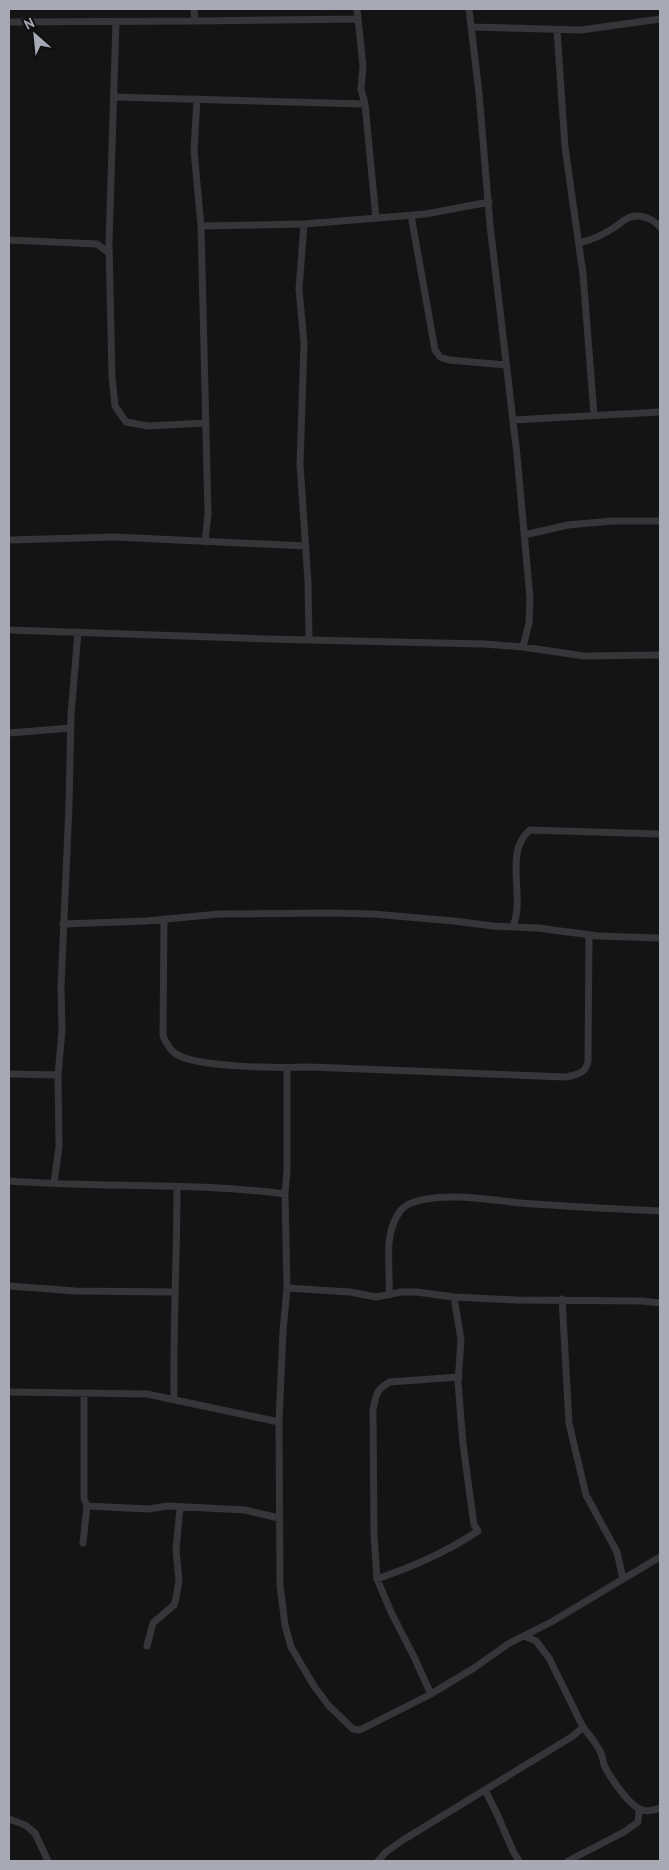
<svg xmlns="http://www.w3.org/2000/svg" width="669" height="1870" font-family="'PT Sans',sans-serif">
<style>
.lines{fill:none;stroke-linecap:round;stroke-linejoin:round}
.street{stroke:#35353a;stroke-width:7}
</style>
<rect width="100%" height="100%" fill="#141415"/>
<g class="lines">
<!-- street -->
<path class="street" d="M 194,9 L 195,21 L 358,19
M 357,9 L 363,66 L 361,89 L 365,104 L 376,218
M 469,9 L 479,93 L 490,225 L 517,455 L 530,598 L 529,623 L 523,647
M 9,22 L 195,21
M 116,22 L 109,242 L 112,377 L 115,406 L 126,422 L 148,426 L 206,423
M 471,27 L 581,30 L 660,19
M 557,30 L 565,147 L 583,274 L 594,415
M 114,97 L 365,104
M 197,99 L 194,151 L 201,226 L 208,514 L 205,542
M 411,215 L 435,350 L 440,357 L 449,360 L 506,365
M 201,226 L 304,224
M 9,240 L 97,244 L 109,253
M 579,243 C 591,240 605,234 615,227 C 620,224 623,220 628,218 C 639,213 652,218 660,227
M 513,420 L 660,412
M 524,535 L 568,525 L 612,521 L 660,521
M 9,540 L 115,537 L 306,546
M 9,630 L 267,639 L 484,644 L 523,647 L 584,656 L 660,655
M 309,640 L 308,582 L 300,464 L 304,343 L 299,289 L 304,224 L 426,214 L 489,202
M 9,733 L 71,728
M 164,919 L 163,1036 C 166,1043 170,1050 176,1054 C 198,1068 282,1068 310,1067 L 565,1077 C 576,1075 585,1074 588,1062 L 589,935
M 63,924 L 146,921 L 219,914 L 329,913 L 373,914 L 454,921 L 493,926 L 538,928 L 598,936 L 660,938
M 513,927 C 515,920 517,914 517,907 C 519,883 508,847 530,830 L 660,834
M 287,1068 L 287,1170 L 285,1194 L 287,1288 L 283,1331 L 279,1422 L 280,1585 L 285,1625 L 291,1647 L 314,1686 L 329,1706 L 353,1729 L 360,1730 L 431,1694 L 474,1668 L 508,1644 L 553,1621 L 660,1557
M 9,1074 L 58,1075
M 9,1181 C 101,1188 193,1182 285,1194
M 54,1183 L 59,1147 L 58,1075 L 62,1031 L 61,987 L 69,806 L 71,715 L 78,632
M 9,1286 L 76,1291 L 175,1292
M 287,1288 L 350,1292 L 376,1297 L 401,1292 L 416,1292 L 454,1297 L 516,1300 L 642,1301 L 660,1303
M 389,1295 C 391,1267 382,1234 401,1210 C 410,1199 437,1197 451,1197 C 479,1196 507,1203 535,1204 C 576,1207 618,1209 660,1211
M 562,1299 L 569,1423 L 586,1495 L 617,1552 L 623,1579
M 9,1392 L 147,1394 L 279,1422
M 174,1399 C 173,1329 177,1258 177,1187
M 87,1506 L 148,1509 L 168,1506 L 245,1510 L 279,1518
M 83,1543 L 87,1506 L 84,1498 L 84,1395
M 377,1579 C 414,1566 445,1553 478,1531 L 474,1525 L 463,1444 L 458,1382 L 461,1340 L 454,1297
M 147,1646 L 153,1623 L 174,1605 L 176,1598 L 179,1581 L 176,1550 L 180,1507
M 431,1694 L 414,1657 L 391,1612 L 377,1579 L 374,1534 L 373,1410 C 376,1395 376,1389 390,1382 L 459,1377
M 583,1727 C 590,1736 597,1744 601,1753 C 603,1757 603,1761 604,1765 C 609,1776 627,1802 638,1808 C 643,1812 654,1811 660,1808
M 485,1790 L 497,1814 L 513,1851 L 519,1861
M 9,1819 L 25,1825 L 35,1833 L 48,1861
M 378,1861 L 386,1852 L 403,1840 L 573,1736 L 583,1727 L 549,1658 L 536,1641 L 524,1636
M 568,1861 L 624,1832 L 638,1822 L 639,1810"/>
</g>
<!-- border -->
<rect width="669" height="1870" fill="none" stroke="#a7aab4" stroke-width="20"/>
<!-- north arrow -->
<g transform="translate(35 35) rotate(333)" stroke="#0f0f10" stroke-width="4" paint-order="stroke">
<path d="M0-4L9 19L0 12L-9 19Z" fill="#a7aab4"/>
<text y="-8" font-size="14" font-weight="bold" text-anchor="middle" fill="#a7aab4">N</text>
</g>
</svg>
